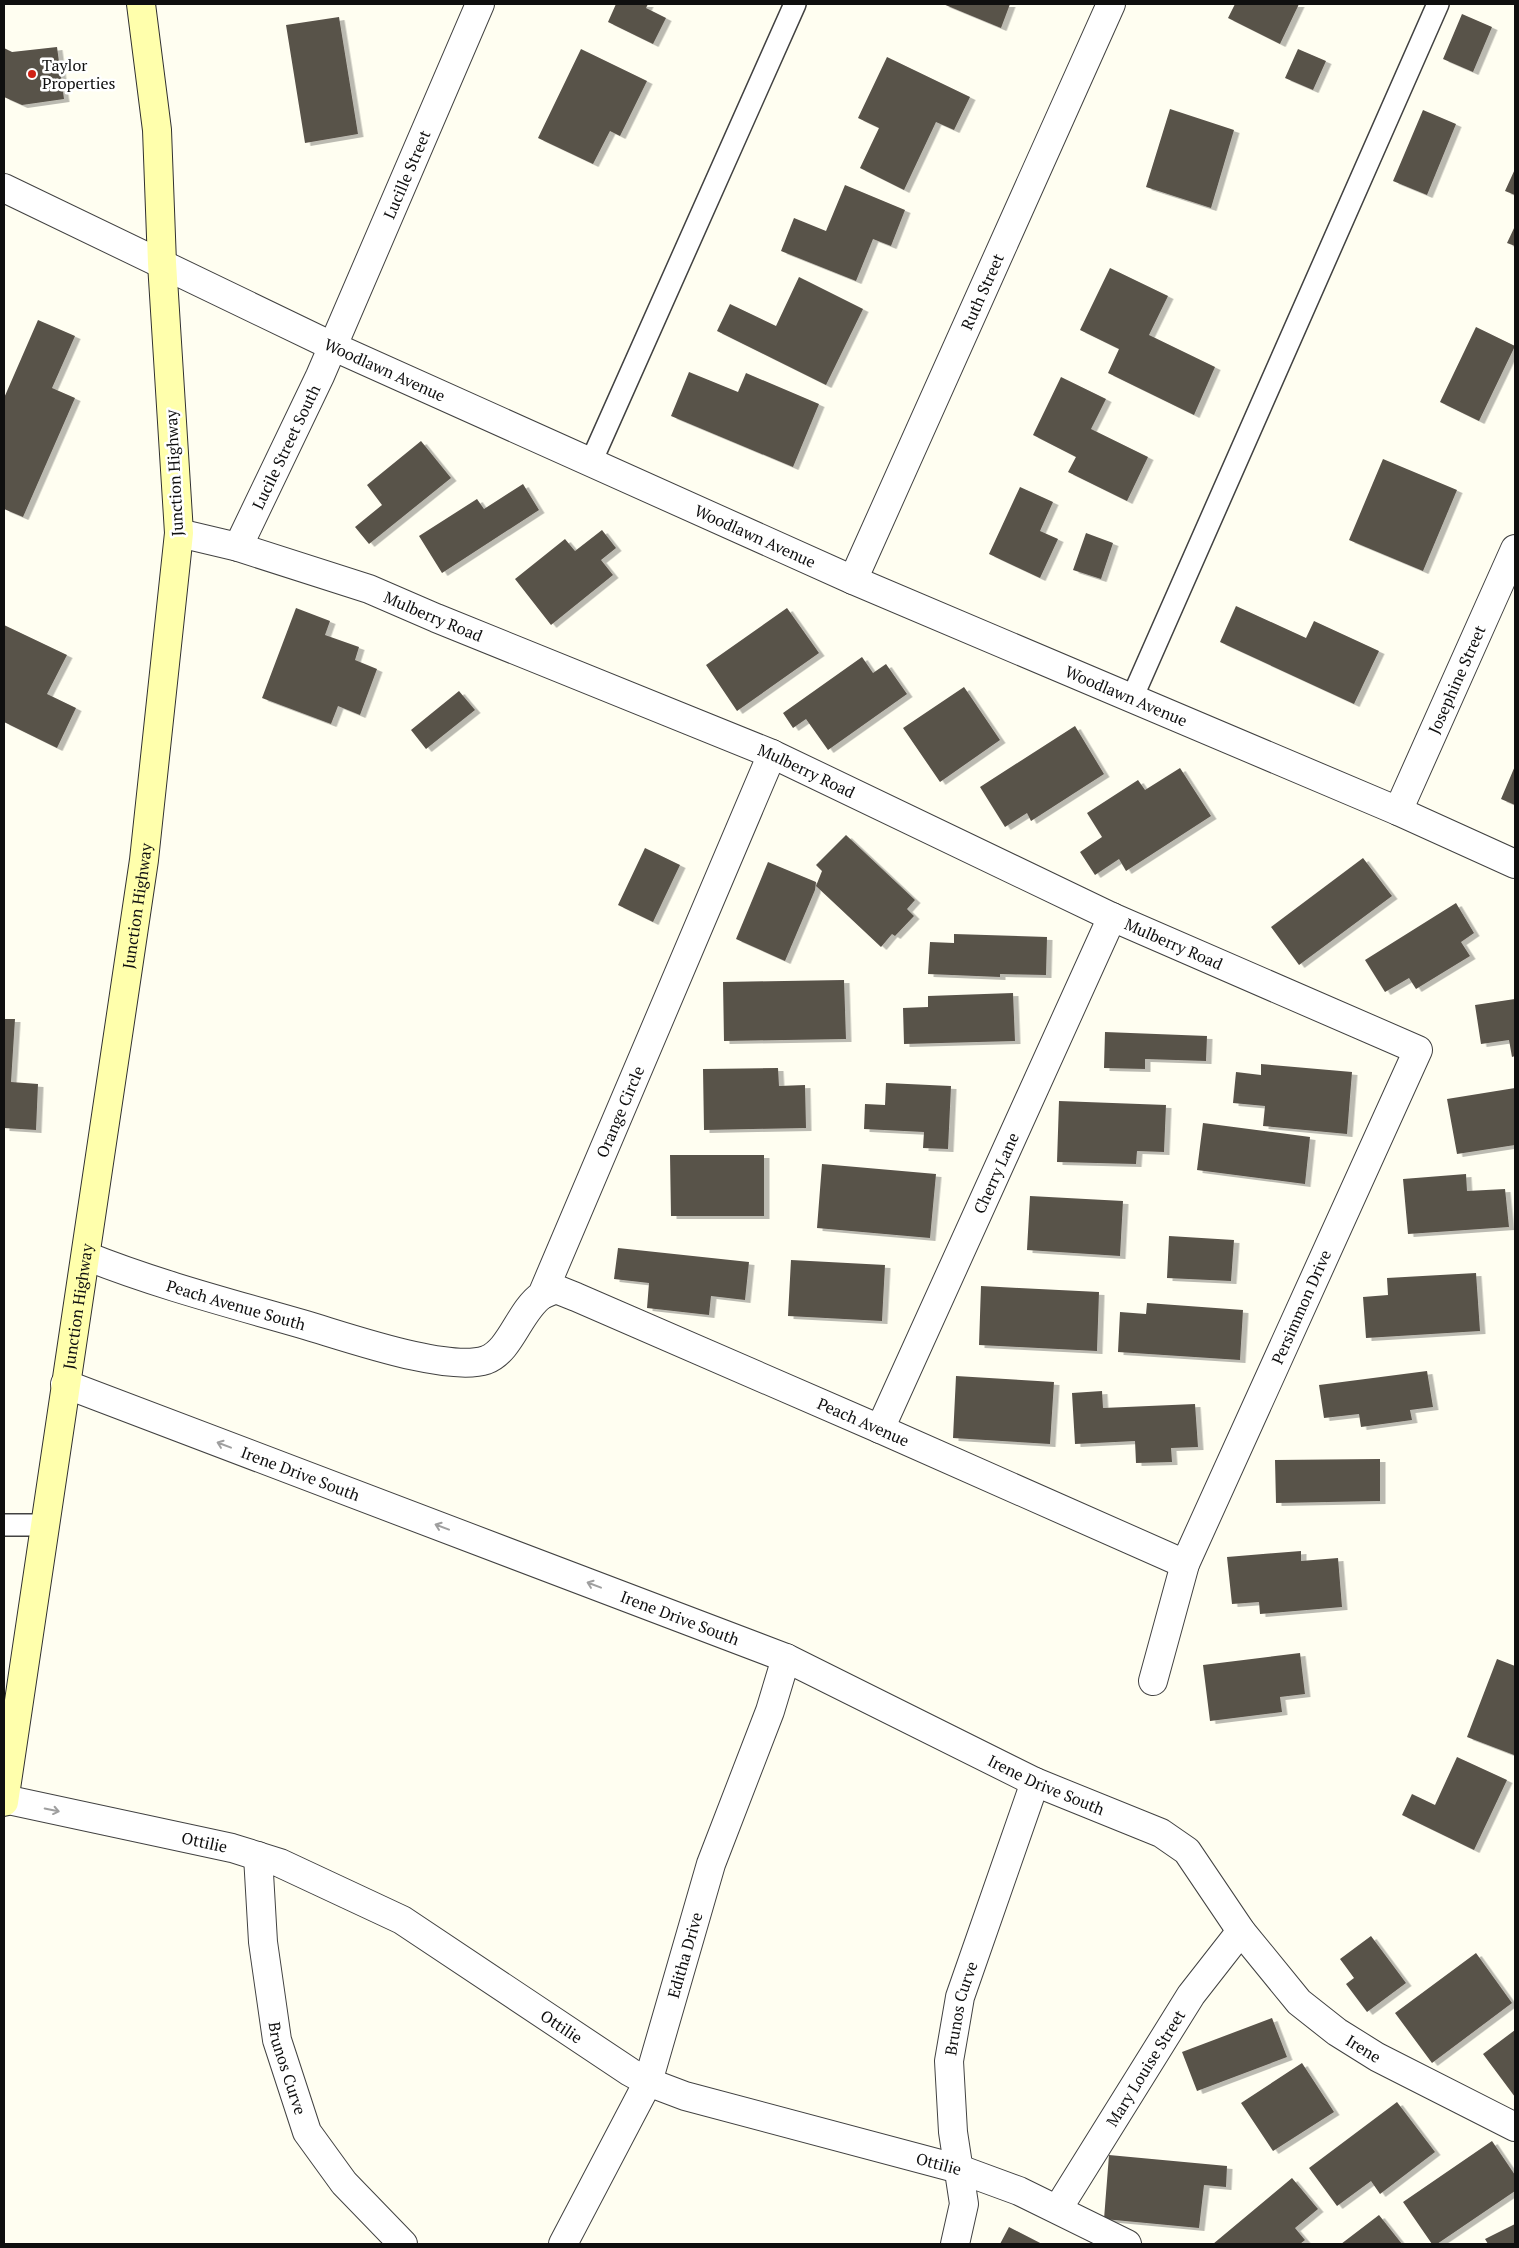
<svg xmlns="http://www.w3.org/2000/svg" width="1519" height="2248" font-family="'PT Serif',serif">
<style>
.building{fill:#59524a;filter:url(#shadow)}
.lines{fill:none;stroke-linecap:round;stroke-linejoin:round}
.service-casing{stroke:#424242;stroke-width:24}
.minor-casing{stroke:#424242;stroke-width:30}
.secondary-casing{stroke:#313131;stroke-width:30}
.service{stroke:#fff;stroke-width:21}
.minor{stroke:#fff;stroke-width:28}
.secondary{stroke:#ffffac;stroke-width:28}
.oneway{stroke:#9f9f9f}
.poi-dot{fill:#d02216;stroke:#fff;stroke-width:2}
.labels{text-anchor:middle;stroke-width:5;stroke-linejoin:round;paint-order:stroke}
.poi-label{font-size:16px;fill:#0f0f0f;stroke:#fff;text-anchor:start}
.street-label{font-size:16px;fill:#0f0f0f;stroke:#fff}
</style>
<defs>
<filter id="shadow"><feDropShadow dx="5.5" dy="3" stdDeviation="0" flood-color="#0004"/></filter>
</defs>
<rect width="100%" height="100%" fill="#fffef1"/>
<!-- building -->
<path class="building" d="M 616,4 L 648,4 L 646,8 L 666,18 L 653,44 L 608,22 Z
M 943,4 L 1010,4 L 1001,28 Z
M 1235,4 L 1299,4 L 1280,44 L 1228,18 Z
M 1462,14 L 1492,27 L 1473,72 L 1443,59 Z
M 339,17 L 358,134 L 305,143 L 286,25 Z
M 57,47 L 64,99 L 22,105 L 4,97 L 4,48 L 12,52 Z
M 581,49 L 647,81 L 620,136 L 610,131 L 593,164 L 538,138 Z
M 1298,49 L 1326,61 L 1313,90 L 1285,78 Z
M 887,57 L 970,97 L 954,130 L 936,122 L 904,190 L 860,168 L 879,128 L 858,118 Z
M 1170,109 L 1234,130 L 1211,208 L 1146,187 Z
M 1423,110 L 1456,124 L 1427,195 L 1393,181 Z
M 1515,169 L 1515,195 L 1505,191 Z
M 845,185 L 905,210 L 891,246 L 873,239 L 856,281 L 781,251 L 794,218 L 826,231 Z
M 1515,226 L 1515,246 L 1507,243 Z
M 1110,268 L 1168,296 L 1149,335 L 1215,367 L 1194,415 L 1108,373 L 1119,349 L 1080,330 Z
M 799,277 L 863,309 L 826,385 L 717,331 L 730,304 L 776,326 Z
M 38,320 L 75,336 L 52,388 L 75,398 L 23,517 L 4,509 L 4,398 Z
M 1476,327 L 1515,346 L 1479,421 L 1440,402 Z
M 689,372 L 738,392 L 746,373 L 819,404 L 793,467 L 671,416 Z
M 1061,377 L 1106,399 L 1091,429 L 1148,457 L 1127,501 L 1068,472 L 1076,457 L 1033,435 Z
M 421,441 L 451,478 L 369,544 L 355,527 L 382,505 L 367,485 Z
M 1383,459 L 1457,490 L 1423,571 L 1349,540 Z
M 523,484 L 539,510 L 442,573 L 419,536 L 477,499 L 484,509 Z
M 1020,487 L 1053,502 L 1040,531 L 1058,539 L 1040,578 L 989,554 Z
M 602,530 L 616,548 L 601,560 L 613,575 L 551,625 L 515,579 L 565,539 L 575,551 Z
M 1086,533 L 1113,543 L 1101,579 L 1073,570 Z
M 1236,606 L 1306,638 L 1314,621 L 1379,651 L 1354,704 L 1220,642 Z
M 296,608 L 330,621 L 325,635 L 359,647 L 355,660 L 377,669 L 360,715 L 338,706 L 331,724 L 262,698 Z
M 787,608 L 819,653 L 737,711 L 706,665 Z
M 4,625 L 67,655 L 47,694 L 76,708 L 57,748 L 4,722 Z
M 862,657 L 873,673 L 886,664 L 907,694 L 828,750 L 806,719 L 793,728 L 783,713 Z
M 964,687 L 1000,740 L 940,782 L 903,728 Z
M 459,691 L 475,710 L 426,749 L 411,730 Z
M 1075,726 L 1104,774 L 1031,821 L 1027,813 L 1005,827 L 980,787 Z
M 1515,766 L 1515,805 L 1501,799 Z
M 1180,768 L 1211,816 L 1126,871 L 1119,859 L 1095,875 L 1080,852 L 1102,837 L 1087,813 L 1138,780 L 1145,790 Z
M 846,835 L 915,900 L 907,909 L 914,916 L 895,936 L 892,934 L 881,947 L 816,886 L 822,871 L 816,865 Z
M 645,848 L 680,865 L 653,922 L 618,905 Z
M 1363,858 L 1392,896 L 1299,965 L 1271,927 Z
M 768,862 L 816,882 L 815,890 L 785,961 L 736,939 Z
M 1456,903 L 1474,933 L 1461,942 L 1470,956 L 1416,989 L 1409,978 L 1385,992 L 1365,960 Z
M 954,934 L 1047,937 L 1046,975 L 1000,974 L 1000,977 L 928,974 L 930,942 L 954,943 Z
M 844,980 L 846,1039 L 724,1041 L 723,982 Z
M 1013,993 L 1015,1041 L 904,1044 L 903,1008 L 928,1007 L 928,996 Z
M 1515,999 L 1515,1056 L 1512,1057 L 1509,1040 L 1481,1044 L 1475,1005 Z
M 4,1019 L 15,1019 L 11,1082 L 38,1084 L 36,1130 L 4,1128 Z
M 1105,1032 L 1207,1036 L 1206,1061 L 1145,1059 L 1145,1069 L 1104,1068 Z
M 1261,1064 L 1352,1072 L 1347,1134 L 1263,1126 L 1265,1106 L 1233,1103 L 1236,1072 L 1261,1075 Z
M 778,1068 L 779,1086 L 805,1085 L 806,1128 L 704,1130 L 703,1069 Z
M 886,1083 L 951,1086 L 948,1149 L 923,1148 L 924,1132 L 864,1129 L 865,1104 L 885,1105 Z
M 1515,1088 L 1515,1145 L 1457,1154 L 1447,1099 Z
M 1059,1101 L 1166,1105 L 1164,1152 L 1137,1151 L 1136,1164 L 1057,1162 Z
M 1203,1123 L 1310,1137 L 1305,1184 L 1197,1170 Z
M 670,1155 L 764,1155 L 764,1216 L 671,1216 Z
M 822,1164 L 936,1174 L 930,1238 L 817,1228 Z
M 1466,1174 L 1467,1191 L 1505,1189 L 1509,1227 L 1408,1234 L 1403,1179 Z
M 1030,1196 L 1123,1201 L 1120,1256 L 1027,1250 Z
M 1169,1236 L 1234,1240 L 1231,1281 L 1167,1278 Z
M 618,1248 L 749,1262 L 745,1300 L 711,1296 L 709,1315 L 647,1308 L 649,1283 L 614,1279 Z
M 791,1260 L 885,1265 L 882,1321 L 788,1316 Z
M 1476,1273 L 1480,1331 L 1366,1338 L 1363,1297 L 1388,1295 L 1387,1278 Z
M 981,1286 L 1099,1292 L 1097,1351 L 979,1345 Z
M 1147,1303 L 1243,1310 L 1240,1360 L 1118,1352 L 1120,1312 L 1146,1314 Z
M 1427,1371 L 1433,1407 L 1410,1410 L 1412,1420 L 1361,1427 L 1359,1414 L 1324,1418 L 1319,1385 Z
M 956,1376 L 1054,1382 L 1050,1444 L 953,1438 Z
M 1102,1391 L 1103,1408 L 1195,1404 L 1198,1447 L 1171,1448 L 1172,1462 L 1136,1463 L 1135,1441 L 1075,1444 L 1072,1393 Z
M 1380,1459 L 1380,1501 L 1276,1503 L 1275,1460 Z
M 1301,1551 L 1301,1561 L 1338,1558 L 1342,1607 L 1260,1614 L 1259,1602 L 1232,1604 L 1227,1557 Z
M 1300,1653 L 1305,1694 L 1280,1697 L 1282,1712 L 1210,1721 L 1203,1665 Z
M 1497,1659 L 1515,1666 L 1514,1755 L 1467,1737 Z
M 1457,1757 L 1507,1780 L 1474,1850 L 1402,1815 L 1412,1794 L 1435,1805 Z
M 1371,1936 L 1406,1983 L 1367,2012 L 1346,1984 L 1354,1978 L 1340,1959 Z
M 1476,1953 L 1512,2003 L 1432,2063 L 1395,2013 Z
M 1272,2018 L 1287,2057 L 1197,2091 L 1182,2052 Z
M 1515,2030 L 1515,2097 L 1483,2054 Z
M 1302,2063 L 1334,2112 L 1273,2151 L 1241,2103 Z
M 1397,2102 L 1435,2152 L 1380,2194 L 1371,2181 L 1337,2206 L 1309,2168 Z
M 1492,2141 L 1515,2175 L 1515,2191 L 1437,2244 L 1432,2244 L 1403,2202 Z
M 1109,2155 L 1227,2166 L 1226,2187 L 1204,2185 L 1199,2228 L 1104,2219 Z
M 1292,2178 L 1318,2209 L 1295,2228 L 1305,2240 L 1300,2244 L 1213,2244 Z
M 1379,2215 L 1402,2244 L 1341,2244 Z
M 1515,2224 L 1515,2244 L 1488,2244 L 1485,2239 Z
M 1009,2227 L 1042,2244 L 1000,2244 Z"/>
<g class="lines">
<defs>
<path id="service" d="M 591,462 L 795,4
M 1132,698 L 1438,4
M 4,1525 L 46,1525"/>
<g id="minor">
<path id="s1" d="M 4,188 L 332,346 L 853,580 L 1398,811 L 1515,864"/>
<path id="s2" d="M 179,533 L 238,547 L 369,589 L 436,618 L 772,754 L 1112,917 L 1418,1050 L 1185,1564 L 1153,1681"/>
<path id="s3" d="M 238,547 L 320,376 L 480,4"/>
<path id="s4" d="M 853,580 L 1111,4"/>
<path id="s5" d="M 1398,811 L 1515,549"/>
<path id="s6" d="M 86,1256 C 156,1284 229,1303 302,1324 C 344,1336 447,1373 486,1360 C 511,1351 519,1311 542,1295 L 772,754"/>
<path id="s7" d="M 542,1295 L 556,1289 L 576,1297 L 880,1429 L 1185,1564"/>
<path id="s8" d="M 65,1384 L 786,1658 L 1035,1782 L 1161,1833 L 1187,1851 L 1241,1931 L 1299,2002 L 1337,2032 L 1377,2057 L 1515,2127"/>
<path id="s9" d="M 880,1429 L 1112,917"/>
<path id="s10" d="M 4,1799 L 232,1848 L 280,1863 L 402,1920 L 630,2072 L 648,2082 L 685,2096 L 959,2169 L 1019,2191 L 1127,2244"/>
<path id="s11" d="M 258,1856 L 263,1942 L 277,2040 L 307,2132 L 344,2183 L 403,2244"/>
<path id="s12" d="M 1060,2210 L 1064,2199 L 1191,1995 L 1241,1931"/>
<path id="s13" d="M 563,2244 L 648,2082 L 711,1864 L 770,1711 L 786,1658"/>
<path id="s14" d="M 955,2244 L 964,2204 L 953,2132 L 949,2061 L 960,1997 L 1035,1782"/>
</g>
<g id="secondary">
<path id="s15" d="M 4,1802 L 144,860 L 179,533 L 162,263 L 157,130 L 141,4"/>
</g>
</defs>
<!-- service casing -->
<use href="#service" class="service-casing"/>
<!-- minor casing -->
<use href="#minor" class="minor-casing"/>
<!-- secondary casing -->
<use href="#secondary" class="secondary-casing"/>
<!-- service -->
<use href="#service" class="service"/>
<!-- minor -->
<use href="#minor" class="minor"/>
<!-- secondary -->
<use href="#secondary" class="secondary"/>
</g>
<!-- one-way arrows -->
<defs><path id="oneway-shaft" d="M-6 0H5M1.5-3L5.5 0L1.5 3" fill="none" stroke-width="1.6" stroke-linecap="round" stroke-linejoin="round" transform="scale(1.25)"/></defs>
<g class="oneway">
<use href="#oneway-shaft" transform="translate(224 1445) rotate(-159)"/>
<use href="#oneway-shaft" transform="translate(442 1527) rotate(-159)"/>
<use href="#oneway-shaft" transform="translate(594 1585) rotate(-159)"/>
<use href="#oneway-shaft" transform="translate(52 1810) rotate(12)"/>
</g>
<!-- markers -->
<circle class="poi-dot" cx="32" cy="74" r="5"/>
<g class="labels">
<!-- poi labels -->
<g class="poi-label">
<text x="42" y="71">Taylor<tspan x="42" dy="18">Properties</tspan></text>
</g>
<!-- street labels -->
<g class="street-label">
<text dy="6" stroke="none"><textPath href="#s3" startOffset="409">Lucille Street</textPath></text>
<text dy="6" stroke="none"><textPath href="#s4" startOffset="316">Ruth Street</textPath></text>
<text dy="6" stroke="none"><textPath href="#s1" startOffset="422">Woodlawn Avenue</textPath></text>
<text dy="6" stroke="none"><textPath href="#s3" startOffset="111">Lucile Street South</textPath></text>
<text transform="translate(174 473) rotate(-93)" y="6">Junction Highway</text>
<text dy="6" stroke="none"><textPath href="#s1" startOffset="828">Woodlawn Avenue</textPath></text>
<text dy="6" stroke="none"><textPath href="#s2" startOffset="268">Mulberry Road</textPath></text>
<text dy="6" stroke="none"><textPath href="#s5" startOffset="144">Josephine Street</textPath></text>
<text dy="6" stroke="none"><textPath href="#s1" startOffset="1232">Woodlawn Avenue</textPath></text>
<text dy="6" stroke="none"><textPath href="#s2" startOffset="672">Mulberry Road</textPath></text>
<text dy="6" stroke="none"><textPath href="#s15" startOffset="906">Junction Highway</textPath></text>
<text dy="6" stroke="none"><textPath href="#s2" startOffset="1078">Mulberry Road</textPath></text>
<text dy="6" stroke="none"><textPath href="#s6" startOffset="702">Orange Circle</textPath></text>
<text dy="6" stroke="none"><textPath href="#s9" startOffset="281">Cherry Lane</textPath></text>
<text dy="6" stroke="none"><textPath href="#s6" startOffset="158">Peach Avenue South</textPath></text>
<text dy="6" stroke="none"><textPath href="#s15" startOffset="501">Junction Highway</textPath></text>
<text transform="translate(1301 1307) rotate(-66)" y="6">Persimmon Drive</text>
<text dy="6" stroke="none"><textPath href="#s7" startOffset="350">Peach Avenue</textPath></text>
<text dy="6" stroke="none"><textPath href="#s8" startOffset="252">Irene Drive South</textPath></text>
<text dy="6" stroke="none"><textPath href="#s8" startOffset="658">Irene Drive South</textPath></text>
<text dy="6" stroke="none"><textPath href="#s8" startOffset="1061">Irene Drive South</textPath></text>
<text dy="6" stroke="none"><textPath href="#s10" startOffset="205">Ottilie</textPath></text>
<text dy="6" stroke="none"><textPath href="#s13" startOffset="315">Editha Drive</textPath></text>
<text dy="6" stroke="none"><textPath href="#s14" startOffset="239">Brunos Curve</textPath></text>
<text dy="6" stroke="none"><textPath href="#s10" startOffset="610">Ottilie</textPath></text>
<text dy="6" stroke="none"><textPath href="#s8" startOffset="1485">Irene</textPath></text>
<text dy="6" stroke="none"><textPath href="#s11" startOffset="215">Brunos Curve</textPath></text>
<text dy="6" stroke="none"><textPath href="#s12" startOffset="166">Mary Louise Street</textPath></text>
<text dy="6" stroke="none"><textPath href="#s10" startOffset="1015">Ottilie</textPath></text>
</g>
</g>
<!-- border -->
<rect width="1519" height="2248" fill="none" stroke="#0f0f0f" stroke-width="10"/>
</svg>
